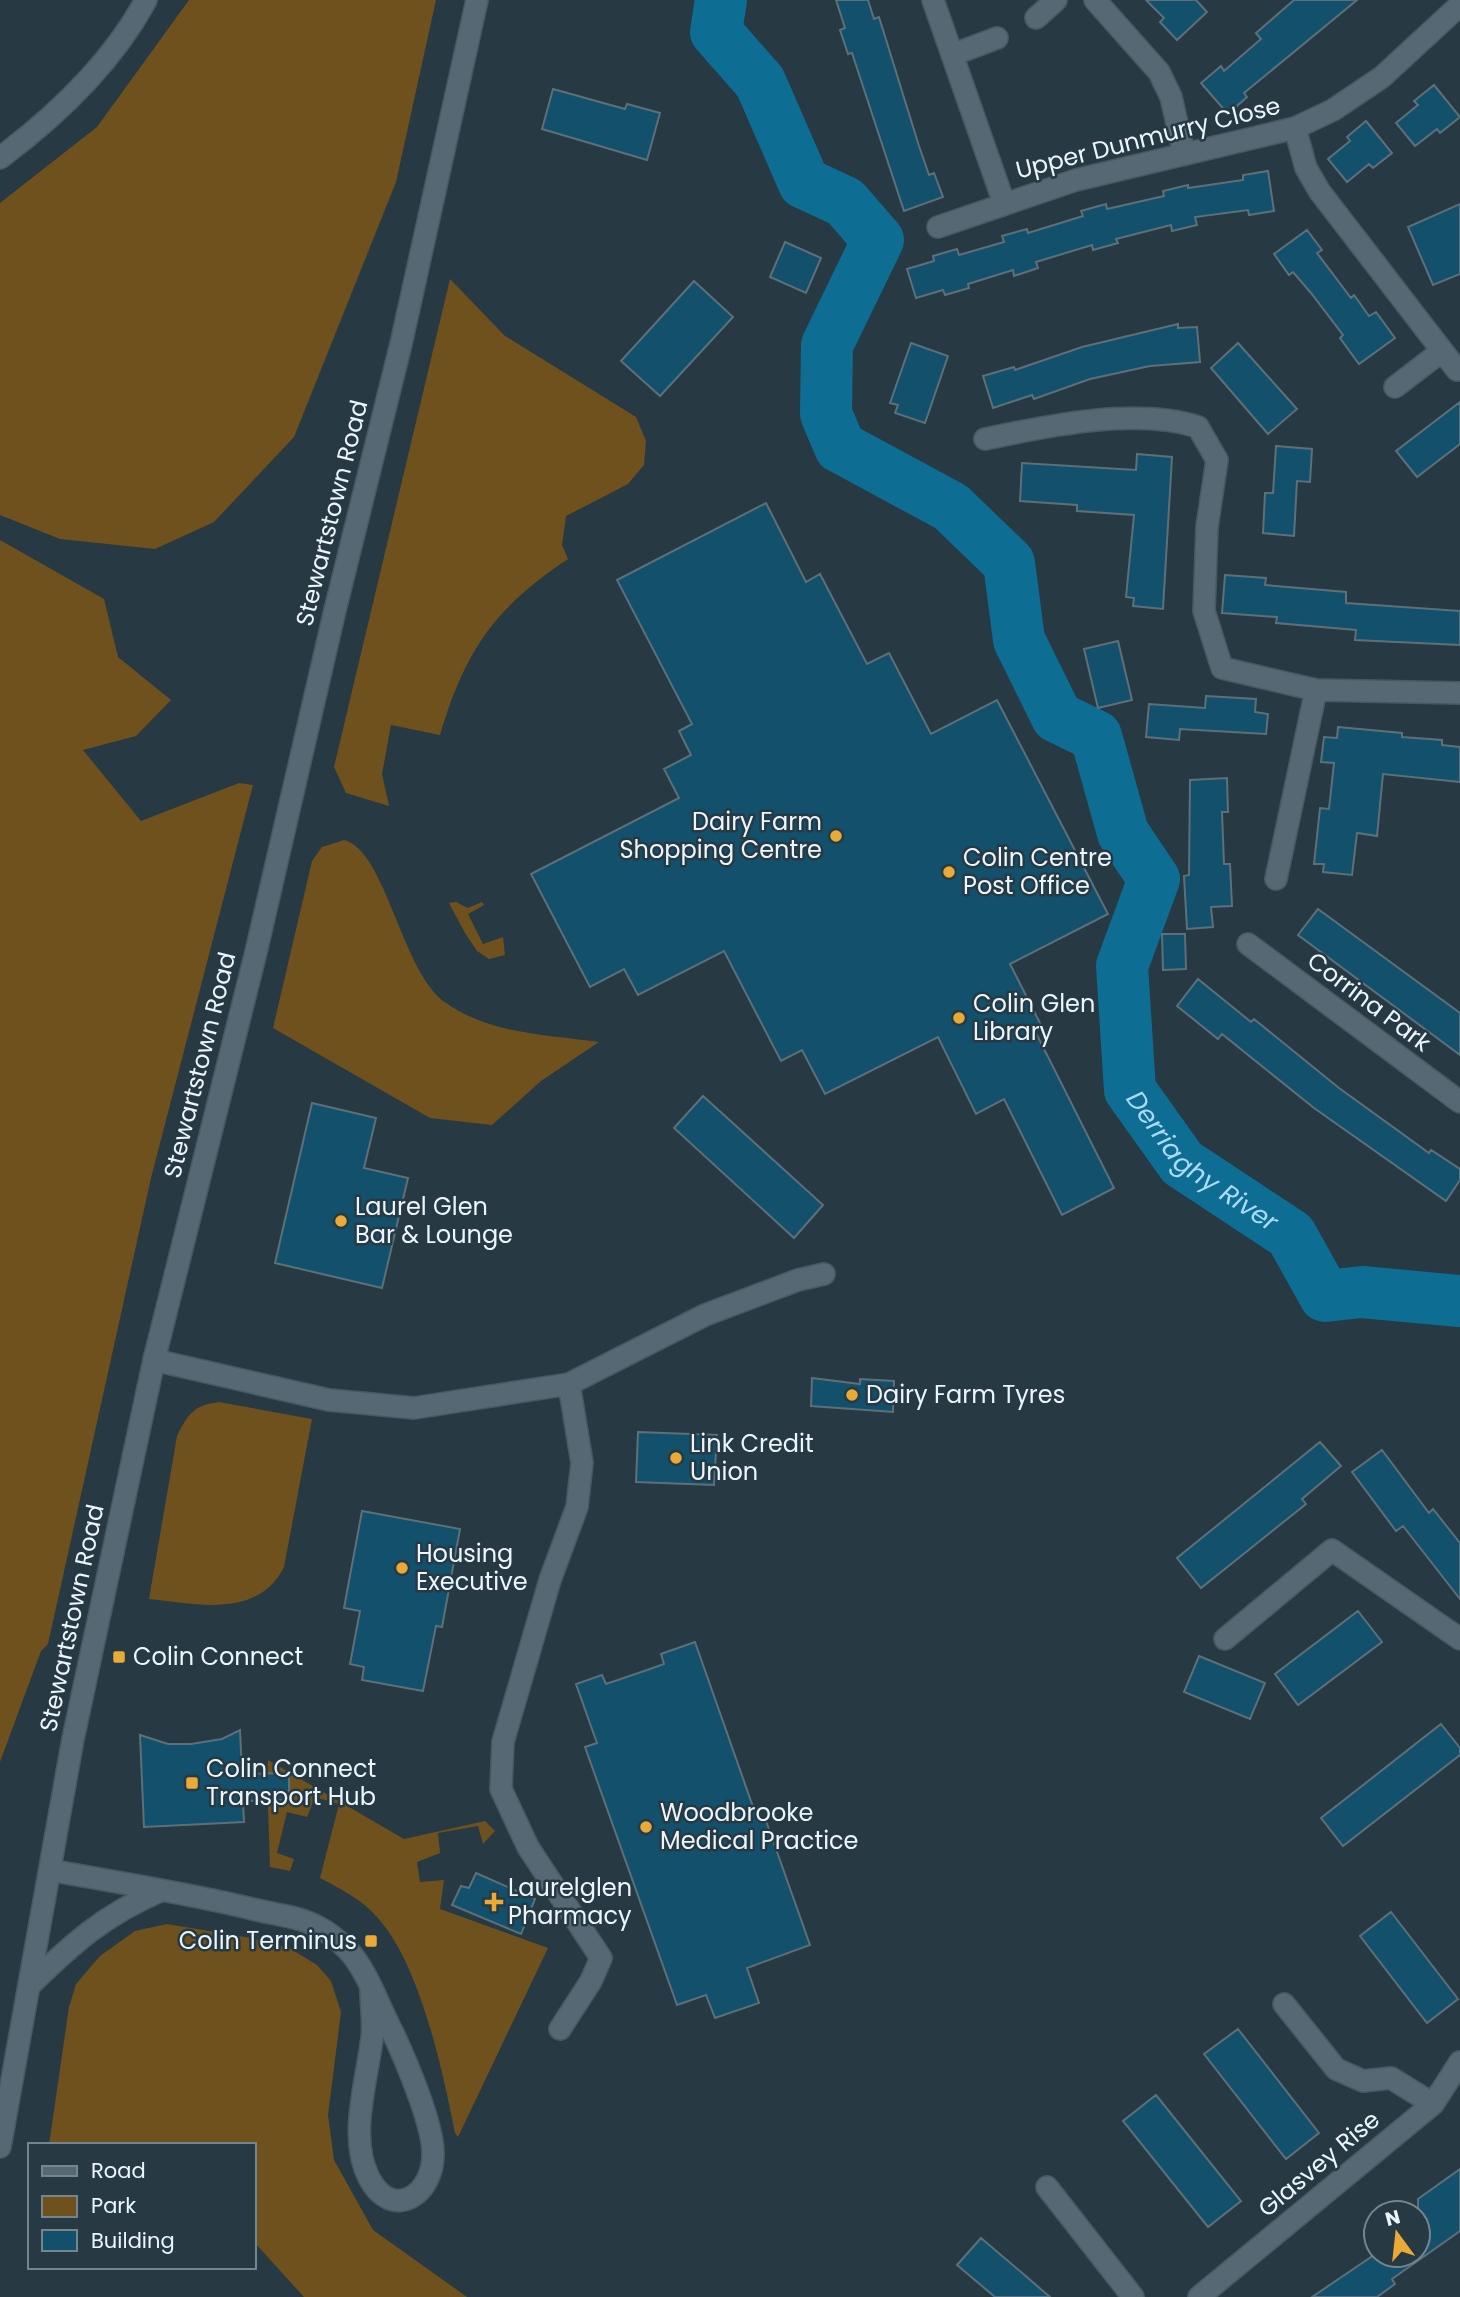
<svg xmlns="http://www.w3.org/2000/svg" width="1460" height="2297" font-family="Poppins,sans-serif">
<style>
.green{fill:#6f511d}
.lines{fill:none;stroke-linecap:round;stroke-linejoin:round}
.river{stroke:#0d6d93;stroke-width:52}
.building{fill:#13506b;stroke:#5c707a;stroke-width:2}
.street-casing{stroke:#485860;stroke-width:24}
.secondary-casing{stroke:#485860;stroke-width:24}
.street{stroke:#556873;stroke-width:21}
.secondary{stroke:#556873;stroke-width:21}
.poi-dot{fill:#eaaa38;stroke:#273943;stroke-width:2.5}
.labels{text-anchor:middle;stroke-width:5;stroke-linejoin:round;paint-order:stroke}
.street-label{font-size:24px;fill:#ebf6fc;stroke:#273943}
.poi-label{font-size:24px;fill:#ebf6fc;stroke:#273943;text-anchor:start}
.water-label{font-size:26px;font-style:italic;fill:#abdaf5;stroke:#273943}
</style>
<rect width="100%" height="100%" fill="#273943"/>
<!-- green -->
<path class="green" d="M 189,0 L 436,0 L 396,182 L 294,437 L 214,522 L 155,549 L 60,539 L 0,515 L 0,203 L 97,127 Z
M 450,279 L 505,336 L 636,417 L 646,441 L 644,465 L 628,484 L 566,516 L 562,545 L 568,559 C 494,608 465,651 440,735 L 391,725 L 382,774 L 389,806 L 346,793 L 334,767 Z
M 0,540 L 104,599 L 118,657 L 171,700 L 136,736 L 83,750 L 141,821 L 239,783 L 253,785 L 151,1178 L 48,1644 L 41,1651 L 0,1762 Z
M 344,840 C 386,850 402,974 446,1003 C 490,1034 547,1035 599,1042 L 541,1081 L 492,1125 L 430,1118 L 273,1028 L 312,861 L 322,847 Z
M 456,902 L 468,908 L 482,902 L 484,905 L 468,914 L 483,944 L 503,937 L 505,955 L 489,959 L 477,951 L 465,933 L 449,903 Z
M 219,1402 L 312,1419 L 284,1567 C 258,1619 197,1604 149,1599 L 177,1436 C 188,1414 194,1405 219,1402 Z
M 268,1760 L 404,1839 L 485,1821 L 495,1831 L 483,1844 L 478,1826 L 438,1833 L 440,1853 L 417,1862 L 420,1882 L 444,1880 L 440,1909 L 548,1948 L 458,2137 L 455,2133 C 443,2072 420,1964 377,1917 C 361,1899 341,1889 320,1878 L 339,1804 L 315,1797 L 307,1817 L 287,1812 L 277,1853 L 294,1859 L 290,1871 L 270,1867 L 268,1805 L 289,1800 L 287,1773 L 267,1773 Z
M 167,1924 L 251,1938 L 291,1949 L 317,1965 L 331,1981 L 341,2012 L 328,2115 L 334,2160 L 373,2230 L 467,2297 L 304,2297 L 254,2242 L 254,2145 L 49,2145 L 69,2007 L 76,1984 L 100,1956 L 135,1931 Z"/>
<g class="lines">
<!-- river -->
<path class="river" id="s1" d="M 721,0 L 716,32 L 760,82 L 804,183 L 845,202 L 878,240 L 827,345 L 826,414 L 840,447 L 951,507 L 1009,563 L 1019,640 L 1057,717 L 1096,736 L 1123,833 L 1154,879 L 1122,966 L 1130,1090 L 1182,1163 L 1291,1235 L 1325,1296 L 1362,1292 L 1460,1301"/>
</g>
<!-- building -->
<path class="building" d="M 836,0 L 868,0 L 874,19 L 879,17 L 919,146 L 929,175 L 934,173 L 943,197 L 904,211 L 852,53 L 848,54 L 840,30 L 845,28 Z
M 1146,0 L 1196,0 L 1207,12 L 1177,40 L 1160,22 L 1164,18 Z
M 1294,0 L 1357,0 L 1244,93 L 1247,97 L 1228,114 L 1201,83 L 1221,66 L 1224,71 L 1261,39 L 1256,33 Z
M 1434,85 L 1460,117 L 1440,133 L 1437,129 L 1415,146 L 1396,123 L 1418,105 L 1414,101 Z
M 553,89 L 625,109 L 627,104 L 660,113 L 647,160 L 542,129 Z
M 1366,121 L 1392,153 L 1373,168 L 1369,164 L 1347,182 L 1328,159 L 1350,141 L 1347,137 Z
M 1268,171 L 1274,211 L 1249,215 L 1248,210 L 1195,217 L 1197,225 L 1172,231 L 1171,225 L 1116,239 L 1118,243 L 1093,250 L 1092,245 L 1036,262 L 1038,268 L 1014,276 L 1013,270 L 968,284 L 969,288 L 945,295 L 943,290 L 916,298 L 907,269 L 934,261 L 933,256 L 957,249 L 959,255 L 1004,242 L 1002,236 L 1027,229 L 1028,233 L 1083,216 L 1081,211 L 1106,204 L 1107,209 L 1164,196 L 1163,191 L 1188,185 L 1188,188 L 1243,180 L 1243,175 Z
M 1460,204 L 1460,274 L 1433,285 L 1408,227 Z
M 1307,230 L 1322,250 L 1317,253 L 1351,298 L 1354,295 L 1369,316 L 1376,312 L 1395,338 L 1359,364 L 1340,338 L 1343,335 L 1311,293 L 1293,272 L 1289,275 L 1274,254 Z
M 785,242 L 821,258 L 806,293 L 770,277 Z
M 694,281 L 733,317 L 660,396 L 621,361 Z
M 1178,324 L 1178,328 L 1197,327 L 1200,362 L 1150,366 L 1090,379 L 1034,399 L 1032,395 L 993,408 L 983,376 L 1014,367 L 1015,370 L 1082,347 Z
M 911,343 L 948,356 L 925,423 L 895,413 L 898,405 L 890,403 Z
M 1238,343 L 1297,409 L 1268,434 L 1211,368 Z
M 1460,402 L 1460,444 L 1417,477 L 1396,451 Z
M 1276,446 L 1312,449 L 1310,482 L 1297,481 L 1294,536 L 1263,533 L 1265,493 L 1273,493 Z
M 1137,454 L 1172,457 L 1163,609 L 1133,606 L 1134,598 L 1126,597 L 1134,515 L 1077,511 L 1077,505 L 1020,501 L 1022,463 L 1136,470 Z
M 766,503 L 806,582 L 820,574 L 867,664 L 889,653 L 931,734 L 997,700 L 1108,914 L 1010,964 L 1042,1027 L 1035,1031 L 1114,1188 L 1062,1215 L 1004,1099 L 976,1114 L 938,1037 L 825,1094 L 802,1050 L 781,1061 L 724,951 L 638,995 L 624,969 L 590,987 L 531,874 L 679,798 L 664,769 L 691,755 L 679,731 L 692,724 L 617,580 Z
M 1225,575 L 1266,578 L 1265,585 L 1346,592 L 1346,603 L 1460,611 L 1460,645 L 1355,640 L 1356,630 L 1276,623 L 1277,617 L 1222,613 Z
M 1118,641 L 1132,700 L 1098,708 L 1084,649 Z
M 1206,696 L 1256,699 L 1255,712 L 1268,714 L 1266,734 L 1180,729 L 1179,740 L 1146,737 L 1149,704 L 1205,708 Z
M 1338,727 L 1402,733 L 1402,737 L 1442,740 L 1442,745 L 1460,747 L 1460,782 L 1383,774 L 1377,836 L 1357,833 L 1352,875 L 1323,872 L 1324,864 L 1314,864 L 1320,808 L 1329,809 L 1334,763 L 1321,762 L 1324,737 L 1337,738 Z
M 1227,778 L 1228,812 L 1222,812 L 1224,864 L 1230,864 L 1232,906 L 1211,907 L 1213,927 L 1187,929 L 1184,876 L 1189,875 L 1190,780 Z
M 1318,909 L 1460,1013 L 1460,1055 L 1298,935 Z
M 1162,934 L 1185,934 L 1186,969 L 1163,970 Z
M 1198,979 L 1251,1022 L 1254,1019 L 1339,1088 L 1429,1153 L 1431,1150 L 1460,1169 L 1460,1180 L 1446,1201 L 1314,1108 L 1222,1034 L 1218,1039 L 1177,1006 Z
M 703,1096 L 823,1205 L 794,1238 L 674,1128 Z
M 312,1103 L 376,1118 L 364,1168 L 408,1178 L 382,1288 L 275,1263 Z
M 812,1378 L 860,1384 L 860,1379 L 894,1381 L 893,1412 L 811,1406 Z
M 638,1432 L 717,1435 L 714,1485 L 636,1482 Z
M 1320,1442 L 1341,1466 L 1302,1499 L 1306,1504 L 1201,1588 L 1177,1558 Z
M 1382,1450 L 1429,1513 L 1433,1509 L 1460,1543 L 1460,1599 L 1403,1526 L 1396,1531 L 1352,1472 Z
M 362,1511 L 460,1529 L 442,1627 L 436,1626 L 423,1691 L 362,1680 L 364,1667 L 350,1664 L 360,1611 L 344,1608 Z
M 1358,1611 L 1382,1642 L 1298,1705 L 1275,1674 Z
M 695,1642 L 758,1821 L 765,1818 L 810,1945 L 747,1968 L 759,2003 L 715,2018 L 706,1995 L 677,2005 L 585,1747 L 597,1743 L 576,1684 L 602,1675 L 606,1684 L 650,1669 L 664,1664 L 661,1654 Z
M 1199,1656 L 1265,1683 L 1250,1719 L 1184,1692 Z
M 1441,1724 L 1460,1748 L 1460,1755 L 1343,1846 L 1321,1818 Z
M 240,1730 L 242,1774 L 289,1773 L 289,1800 L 243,1801 L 244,1822 L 144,1827 L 140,1735 L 168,1744 L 191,1744 L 222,1739 Z
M 476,1873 L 535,1899 L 521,1934 L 452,1905 L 461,1886 L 469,1888 Z
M 1391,1912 L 1458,1999 L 1427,2023 L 1360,1936 Z
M 1238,2029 L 1319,2133 L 1286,2159 L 1204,2054 Z
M 1156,2095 L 1241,2201 L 1208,2227 L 1123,2121 Z
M 1460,2169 L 1460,2231 L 1392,2279 L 1395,2284 L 1377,2297 L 1312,2297 L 1374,2255 L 1418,2255 L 1418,2199 Z
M 981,2238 L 1021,2272 L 1050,2297 L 995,2297 L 957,2265 Z"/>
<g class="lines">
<defs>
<path id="street" d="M 933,0 L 1004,203
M 1095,0 L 1159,72 L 1171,97 L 1184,154
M 1036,18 L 1056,0
M 952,55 L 997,38
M 1295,128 L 1306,168 L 1320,192 L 1457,370
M 938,227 L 1076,180 L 1295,128 L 1333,110 L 1382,77 L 1460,5
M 1395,387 L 1442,351
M 985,439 C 1046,426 1137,407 1198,427 L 1217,460 L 1207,527 L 1204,611 L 1222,668 L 1316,690 L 1460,693
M 1276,879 L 1316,690
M 1248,944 L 1460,1102
M 154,1360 L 329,1400 L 414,1408 L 569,1384 L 705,1315 L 798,1280 L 824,1274
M 1225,1639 L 1332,1550 L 1460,1639
M 50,1870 C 119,1883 189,1893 257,1910 C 277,1915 301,1917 318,1927 C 328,1932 340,1942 348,1950 C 368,1972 379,2007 393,2033 C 406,2061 433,2124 433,2153 C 434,2195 392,2222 369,2178 C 348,2137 367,2081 372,2038 C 374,2022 371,2006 371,1990
M 29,1986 C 72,1944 104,1915 160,1891
M 1284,2004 L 1336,2069 L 1363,2081 L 1391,2078 L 1433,2104
M 560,2029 L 591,1981 L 601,1958 L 528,1847 L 501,1789 L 503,1742 L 550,1580 L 577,1507 L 582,1463 L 569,1384
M 1047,2187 L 1133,2297
M 1199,2297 L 1433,2104 L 1460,2062"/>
<path id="secondary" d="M 0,158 C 56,116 112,63 146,0
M 0,2147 L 73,1739 L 154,1360 L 256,952 L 335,610 L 401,344 L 477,0"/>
</defs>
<!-- street casing -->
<use href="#street" class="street-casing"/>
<!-- secondary casing -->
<use href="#secondary" class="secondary-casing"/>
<!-- street -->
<use href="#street" class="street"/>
<!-- secondary -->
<use href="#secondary" class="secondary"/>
</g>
<!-- markers -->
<g class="poi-dot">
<circle cx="836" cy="836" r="7"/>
<circle cx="949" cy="872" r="7"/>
<circle cx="959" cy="1018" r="7"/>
<circle cx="341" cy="1221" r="7"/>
<circle cx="852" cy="1395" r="7"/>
<circle cx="676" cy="1458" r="7"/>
<circle cx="402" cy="1568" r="7"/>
<rect x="112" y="1650" width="14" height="14" rx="3.5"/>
<rect x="185" y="1776" width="14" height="14" rx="3.5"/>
<circle cx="646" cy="1827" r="7"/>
<path d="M490.5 1891.5h7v7h7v7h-7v7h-7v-7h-7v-7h7z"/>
<rect x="364" y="1934" width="14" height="14" rx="3.5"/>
</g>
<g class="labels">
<!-- street labels -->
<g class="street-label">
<text transform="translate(1148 138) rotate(-14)" y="8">Upper Dunmurry Close</text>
<text transform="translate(332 513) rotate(-76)" y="8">Stewartstown Road</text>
<text transform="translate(1369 1002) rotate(37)" y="8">Corrina Park</text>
<text transform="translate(200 1065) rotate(-76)" y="8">Stewartstown Road</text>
<text transform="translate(72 1618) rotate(-78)" y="8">Stewartstown Road</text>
<text transform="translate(1319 2164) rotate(-40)" y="8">Glasvey Rise</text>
</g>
<!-- poi labels -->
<g class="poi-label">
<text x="822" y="830" text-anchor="end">Dairy Farm<tspan x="822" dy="28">Shopping Centre</tspan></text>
<text x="963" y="866">Colin Centre<tspan x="963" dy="28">Post Office</tspan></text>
<text x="973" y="1012">Colin Glen<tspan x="973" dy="28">Library</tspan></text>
<text x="355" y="1215">Laurel Glen<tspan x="355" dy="28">Bar &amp; Lounge</tspan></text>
<text x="866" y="1403">Dairy Farm Tyres</text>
<text x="690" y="1452">Link Credit<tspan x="690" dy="28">Union</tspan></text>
<text x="416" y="1562">Housing<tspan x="416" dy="28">Executive</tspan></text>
<text x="133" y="1665">Colin Connect</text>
<text x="206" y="1777">Colin Connect<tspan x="206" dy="28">Transport Hub</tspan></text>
<text x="660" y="1821">Woodbrooke<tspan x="660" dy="28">Medical Practice</tspan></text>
<text x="508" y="1896">Laurelglen<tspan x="508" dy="28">Pharmacy</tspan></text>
<text x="357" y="1949" text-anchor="end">Colin Terminus</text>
</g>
<!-- water labels -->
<g class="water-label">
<text dy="9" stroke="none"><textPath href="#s1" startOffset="1416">Derriaghy River</textPath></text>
</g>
</g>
<!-- legend -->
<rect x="28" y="2143" width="228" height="126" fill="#273943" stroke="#75858d" stroke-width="2"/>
<rect x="42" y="2166" width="35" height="10" fill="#556873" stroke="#75858d" stroke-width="2"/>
<text x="91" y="2178" font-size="21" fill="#ebf6fc">Road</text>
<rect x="42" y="2196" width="35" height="21" fill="#6f511d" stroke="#75858d" stroke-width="2"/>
<text x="91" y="2213" font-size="21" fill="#ebf6fc">Park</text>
<rect x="42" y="2230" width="35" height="21" fill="#13506b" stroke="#75858d" stroke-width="2"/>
<text x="91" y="2248" font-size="21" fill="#ebf6fc">Building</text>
<!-- north arrow -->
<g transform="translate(1397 2234) rotate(345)"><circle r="33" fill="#273943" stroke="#75858d" stroke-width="2"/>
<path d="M0-5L12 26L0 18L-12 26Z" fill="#eaaa38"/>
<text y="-10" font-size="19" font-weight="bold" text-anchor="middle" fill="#ebf6fc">N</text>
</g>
</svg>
